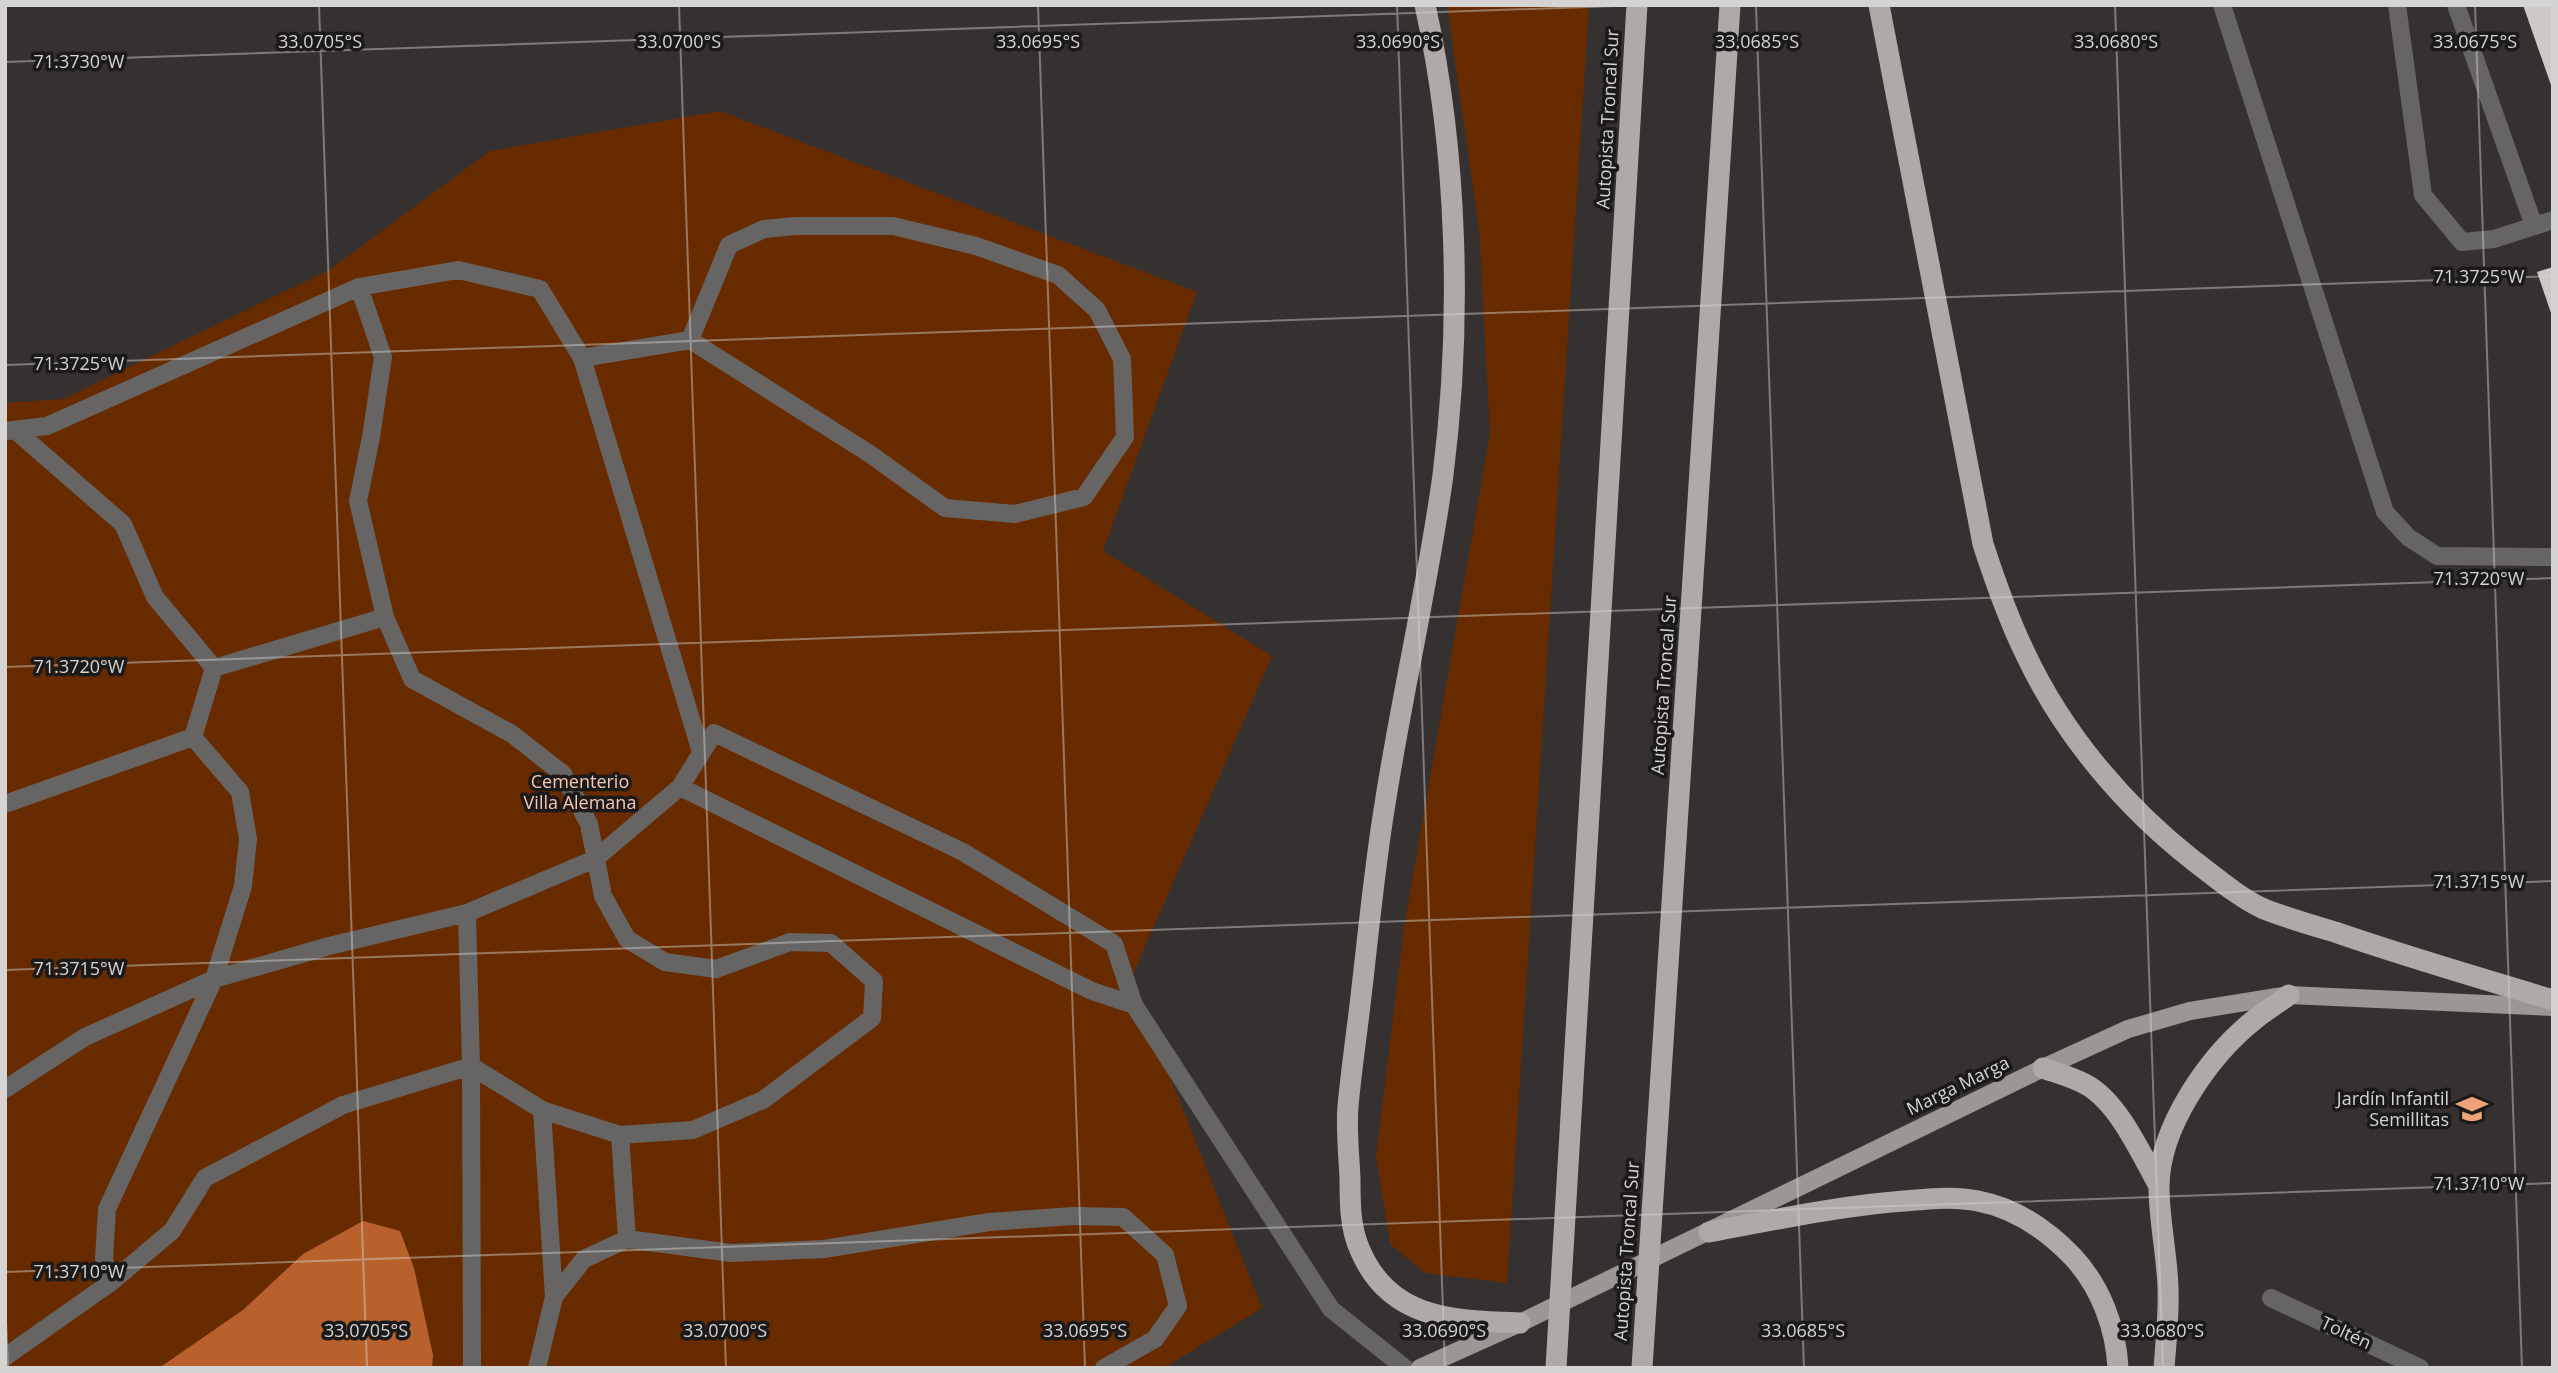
<svg xmlns="http://www.w3.org/2000/svg" width="2558" height="1373" font-family="'Open Sans',sans-serif">
<style>
.green{fill:#682b00}
.water{fill:#b8612d}
.building{fill:#cdc9c7;filter:url(#shadow)}
.lines{fill:none;stroke-linecap:round;stroke-linejoin:round}
.minor{stroke:#666564;stroke-width:18}
.major{stroke:#9a9795;stroke-width:18}
.highway{stroke:#aeaaa8;stroke-width:21}
.ticks{fill:none;stroke:#d6d4d3;stroke-width:2;stroke-opacity:0.45}
.labels{text-anchor:middle;stroke-width:7;stroke-linejoin:round;paint-order:stroke}
.street-label{font-size:18px;fill:#d6d4d3;stroke:#1b1919}
.park-label{font-size:18px;fill:#f8c8b0;stroke:#1b1919}
.poi-label{font-size:18px;fill:#d6d4d3;stroke:#1b1919;text-anchor:end}
.ticks-label{font-size:18px;text-anchor:middle;fill:#d6d4d3;stroke:#1b1919;stroke-width:7;stroke-linejoin:round;paint-order:stroke}
</style>
<defs>
<filter id="shadow"><feDropShadow dx="6" dy="6" stdDeviation="0" flood-color="#0009"/></filter>
</defs>
<rect width="100%" height="100%" fill="#343130"/>
<!-- green -->
<path class="green" d="M 1447,5 L 1589,5 L 1507,1283 L 1425,1273 L 1390,1244 L 1376,1156 L 1404,927 L 1490,433 L 1479,229 Z
M 720,111 L 1197,292 L 1103,551 L 1272,656 L 1131,979 L 1262,1308 L 1164,1368 L 5,1368 L 5,403 L 63,399 L 329,270 L 490,151 Z"/>
<!-- water -->
<path class="water" d="M 363,1221 L 400,1231 L 414,1268 L 433,1355 L 432,1368 L 159,1368 L 243,1310 L 303,1254 Z"/>
<!-- building -->
<path class="building" d="M 2523,5 L 2553,5 L 2553,88 L 2552,88 Z
M 2553,267 L 2553,316 L 2552,316 L 2537,272 Z"/>
<g class="lines">
<!-- minor -->
<path class="minor" d="M 2222,5 L 2385,512 L 2408,537 L 2437,556 L 2553,557
M 2397,5 L 2423,195 L 2462,242 L 2494,239 L 2553,220
M 2456,5 L 2534,226
M 582,358 L 690,340 L 870,454 L 945,508 L 1015,514 L 1084,497 L 1125,437 L 1122,359 L 1097,310 L 1058,275 L 976,246 L 893,226 L 795,226 L 764,229 L 729,245 L 690,340
M 15,430 L 123,524 L 155,597 L 214,668 L 193,737 L 240,792 L 248,839 L 243,886 L 214,979 L 107,1209 L 104,1259 L 110,1283
M 5,431 L 47,426 L 359,287 L 458,270 L 540,289 L 582,358 L 701,752
M 214,668 L 385,617
M 680,787 L 1092,991 L 1134,1005
M 5,804 L 193,737
M 467,913 L 471,1066 L 472,1368
M 5,1089 L 85,1037 L 214,979 L 329,946 L 467,913 L 595,859 L 680,787 L 714,733 L 963,852 L 1114,944 L 1134,1005 L 1331,1309 L 1405,1368
M 542,1110 L 554,1297
M 620,1135 L 627,1239
M 2271,1298 L 2420,1368
M 5,1357 L 110,1283 L 172,1231 L 205,1178 L 343,1105 L 471,1066 L 542,1110 L 620,1135 L 693,1130 L 763,1100 L 872,1018 L 874,981 L 831,943 L 790,942 L 716,969 L 665,962 L 627,939 L 603,896 L 589,824 L 563,774 L 512,734 L 412,679 L 385,617 L 358,501 L 371,437 L 383,357 L 359,287
M 537,1368 L 554,1297 L 584,1259 L 627,1239 L 731,1253 L 824,1249 L 989,1222 L 1073,1216 L 1123,1217 L 1165,1255 L 1178,1306 L 1155,1339 L 1104,1368"/>
<!-- major -->
<path class="major" d="M 1420,1368 L 1520,1323 L 2043,1068 L 2128,1029 L 2190,1011 L 2289,995 L 2553,1007"/>
<!-- highway -->
<path class="highway" d="M 1425,5 C 1458,153 1462,324 1443,475 C 1428,585 1402,694 1385,804 C 1374,870 1368,938 1360,1005 C 1356,1039 1351,1073 1348,1106 C 1346,1130 1349,1155 1350,1179 C 1350,1203 1350,1228 1360,1250 C 1390,1321 1455,1320 1520,1323
M 1879,5 L 1983,544 C 1995,581 2008,618 2025,653 C 2063,734 2124,806 2194,861 C 2214,876 2241,899 2264,909 C 2287,918 2311,925 2335,932 C 2407,957 2480,978 2553,1000
M 2043,1068 C 2057,1073 2072,1077 2085,1084 C 2118,1101 2141,1154 2159,1186
M 1709,1232 C 1774,1220 1838,1206 1904,1201 C 1929,1199 1953,1196 1978,1201 C 2015,1208 2047,1230 2073,1257 C 2100,1286 2116,1327 2118,1368
M 1556,1368 L 1637,5
M 1642,1368 L 1730,5
M 2164,1368 C 2166,1342 2169,1314 2168,1288 C 2167,1254 2159,1220 2159,1187 C 2159,1127 2209,1056 2254,1020 C 2265,1011 2278,1003 2289,995"/>
</g>
<!-- ticks -->
<path class="ticks" d="M 319,5 L 367,1368M 679,5 L 726,1368M 1038,5 L 1085,1368M 1397,5 L 1445,1368M 1756,5 L 1804,1368M 2115,5 L 2163,1368M 2475,5 L 2522,1368M 5,62 L 1644,5M 5,365 L 2553,276M 5,667 L 2553,578M 5,970 L 2553,881M 5,1272 L 2553,1183M 5,1297 L 8,1368"/>
<!-- icons -->
<defs>
<symbol id="school-bare" viewBox="-9 -9 18 18"><path d="M0-5L7-2L0 1L-7-2ZM-4 1L0 2.5L4 1V4Q0 6-4 4Z" fill="#f0a279" stroke="#1b1919" stroke-width="2.5" paint-order="stroke"/></symbol>
</defs>
<g fill-rule="evenodd">
<use href="#school-bare" x="2450" y="1087" width="44" height="44"/>
</g>
<g class="labels">
<!-- street labels -->
<g class="street-label">
<text transform="translate(1608 119) rotate(-87)" y="6">Autopista Troncal Sur</text>
<text transform="translate(1664 685) rotate(-86)" y="6">Autopista Troncal Sur</text>
<text transform="translate(1958 1086) rotate(-26)" y="6">Marga Marga</text>
<text transform="translate(1627 1251) rotate(-86)" y="6">Autopista Troncal Sur</text>
<text transform="translate(2346 1333) rotate(25)" y="6">Toltén</text>
</g>
<!-- park labels -->
<g class="park-label">
<text x="580" y="788">Cementerio<tspan x="580" dy="21">Villa Alemana</tspan></text>
</g>
<!-- poi labels -->
<g class="poi-label">
<text x="2449" y="1105">Jardín Infantil<tspan x="2449" dy="21">Semillitas</tspan></text>
</g>
</g>
<g class="ticks-label">
<text x="320" y="48">33.0705°S</text>
<text x="679" y="48">33.0700°S</text>
<text x="1038" y="48">33.0695°S</text>
<text x="1398" y="48">33.0690°S</text>
<text x="1757" y="48">33.0685°S</text>
<text x="2116" y="48">33.0680°S</text>
<text x="2475" y="48">33.0675°S</text>
<text x="79" y="68">71.3730°W</text>
<text x="2479" y="283">71.3725°W</text>
<text x="79" y="370">71.3725°W</text>
<text x="2479" y="585">71.3720°W</text>
<text x="79" y="673">71.3720°W</text>
<text x="2479" y="888">71.3715°W</text>
<text x="79" y="975">71.3715°W</text>
<text x="2479" y="1190">71.3710°W</text>
<text x="79" y="1278">71.3710°W</text>
<text x="366" y="1337">33.0705°S</text>
<text x="725" y="1337">33.0700°S</text>
<text x="1085" y="1337">33.0695°S</text>
<text x="1444" y="1337">33.0690°S</text>
<text x="1803" y="1337">33.0685°S</text>
<text x="2162" y="1337">33.0680°S</text>
</g>
<!-- border -->
<rect width="2558" height="1373" fill="none" stroke="#d6d4d3" stroke-width="14"/>
</svg>
